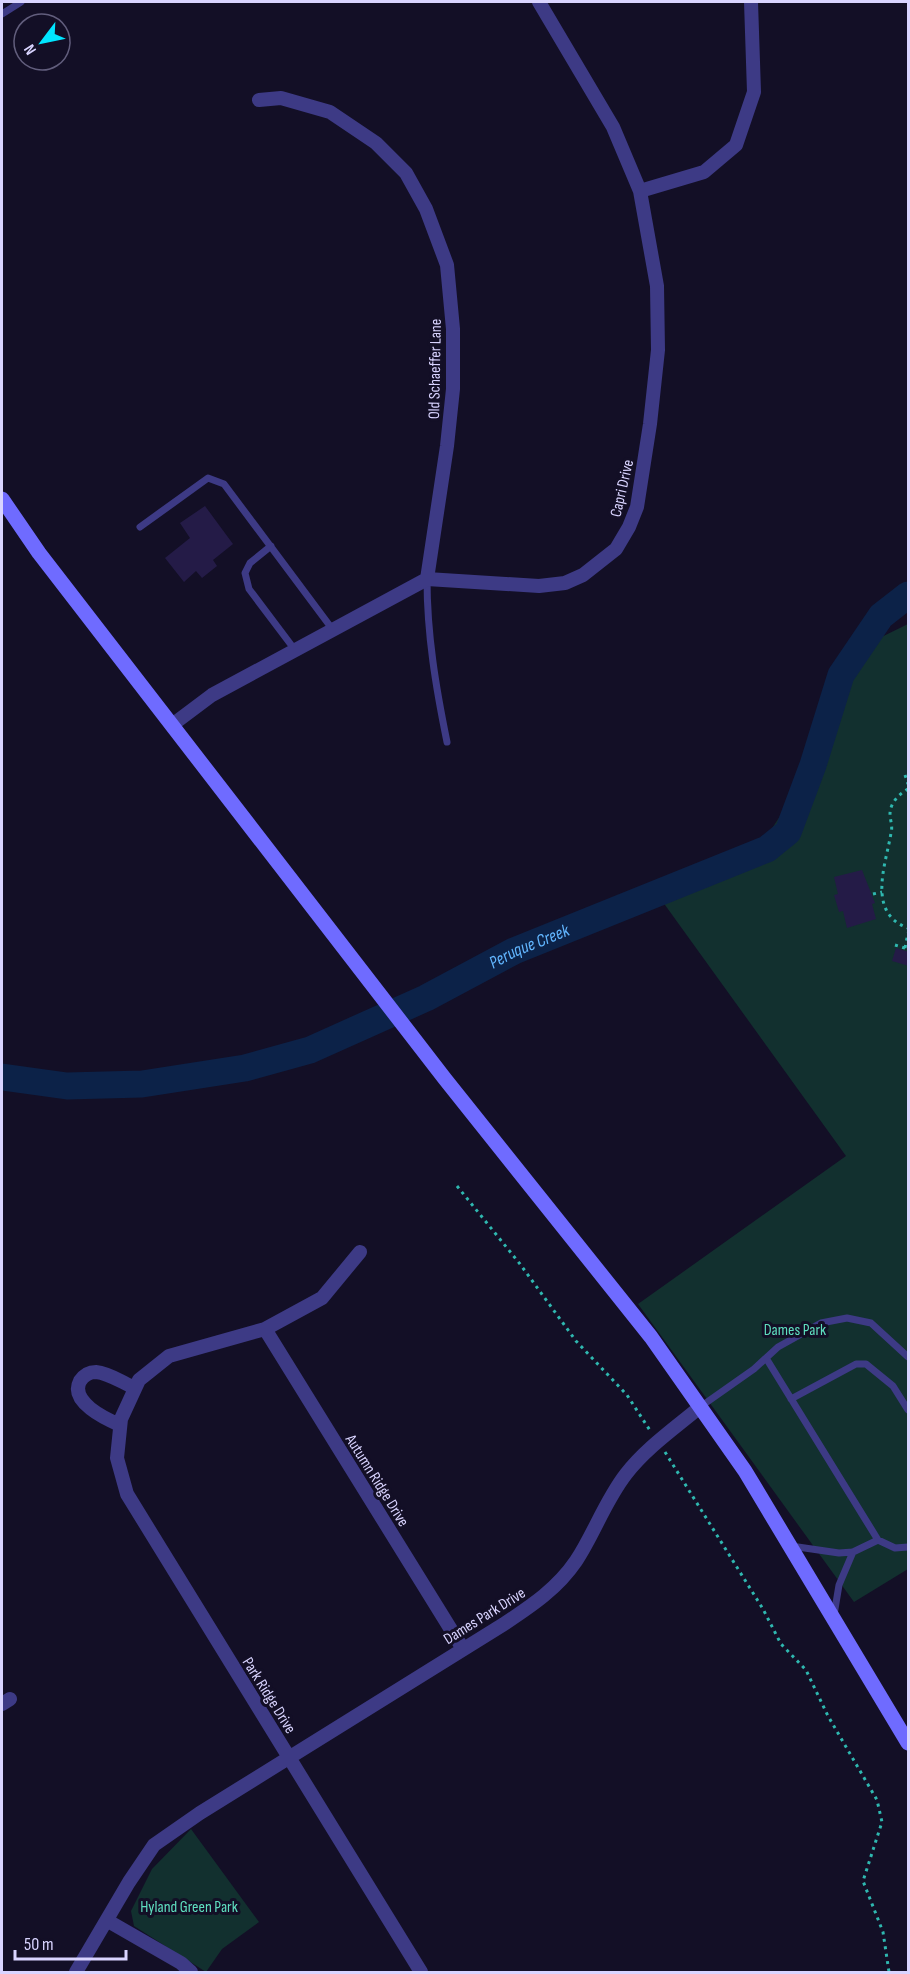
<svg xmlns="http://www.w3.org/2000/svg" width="910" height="1974" font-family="'Sofia Sans Condensed',sans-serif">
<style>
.green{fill:#12302f}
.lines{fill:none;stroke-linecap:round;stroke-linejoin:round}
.river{stroke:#0c2248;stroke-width:27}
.building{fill:#241b47}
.path{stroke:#2fb8b0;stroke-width:3;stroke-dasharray:3 4.5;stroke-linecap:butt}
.service{stroke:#3d3a85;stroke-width:7}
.minor{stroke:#3d3a85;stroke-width:14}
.secondary{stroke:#6f6bff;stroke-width:15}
.labels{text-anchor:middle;stroke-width:6;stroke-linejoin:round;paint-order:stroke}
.street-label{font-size:16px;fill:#d9d4ff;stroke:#130f26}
.park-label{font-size:16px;fill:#5fe0c0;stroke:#130f26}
.water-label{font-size:18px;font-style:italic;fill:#62b6ff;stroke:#130f26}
</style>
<rect width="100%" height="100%" fill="#130f26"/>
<!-- green -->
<path class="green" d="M 908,624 L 908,1569 L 854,1602 L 638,1304 L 846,1156 L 660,898 L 760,847 L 824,748 L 855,650 Z
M 191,1829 L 259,1922 L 222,1949 L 206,1972 L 134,1926 L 131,1911 L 152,1869 Z"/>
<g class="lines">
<!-- river -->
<path class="river" id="s1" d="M 2,1077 L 67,1086 L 142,1084 L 245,1068 L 310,1050 L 426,998 L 514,951 L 767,849 L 788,832 L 813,765 L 841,675 L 881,616 L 908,595"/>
</g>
<!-- building -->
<path class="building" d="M 205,506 L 233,544 L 213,560 L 217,566 L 202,578 L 196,571 L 184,582 L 165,558 L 190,538 L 180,523 Z
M 862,870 L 875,903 L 872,904 L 876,919 L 847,928 L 843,911 L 839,912 L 834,895 L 838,894 L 834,877 Z
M 896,948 L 909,952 L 909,966 L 892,961 Z"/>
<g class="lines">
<!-- path -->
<path class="path" d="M 905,775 L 908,784
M 908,789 C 899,794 890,803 890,814 C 890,820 893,826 891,833 C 886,864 866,913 908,928
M 873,894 L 882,892
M 895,945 L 908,949
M 905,948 L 908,933
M 457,1186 L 520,1264 L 576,1341 L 627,1395 L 651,1432
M 665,1452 L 763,1609 L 781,1644 L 806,1670 L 828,1716 L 877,1800 L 882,1822 L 863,1881 L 883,1932 L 889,1972"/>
<!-- service -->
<path class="service" d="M 2,14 L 21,2
M 140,527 L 208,478 L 224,484 L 333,630
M 271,546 L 250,563 L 245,573 L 249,589 L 295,650
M 427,579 C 427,635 436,688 447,742
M 766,1358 L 878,1540 L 895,1548 L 908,1547
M 791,1399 L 856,1364 L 866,1364 L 893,1386 L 908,1410
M 700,1407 L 754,1369 L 778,1347 L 821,1323 L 847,1318 L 871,1323 L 908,1357
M 791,1546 L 839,1553 L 853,1552 L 878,1540
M 834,1615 L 839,1585 L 853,1552"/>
<!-- minor -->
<path class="minor" d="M 259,100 L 281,98 L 330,112 L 376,143 L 406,173 L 426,209 L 447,265 L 453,329 L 453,389 L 447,446 L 427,579
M 640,191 L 704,172 L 736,145 L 754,92 L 751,2
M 172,725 L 212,695 L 427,579 L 539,586 L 565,583 L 583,575 L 616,549 L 629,527 L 637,507 L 650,424 L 658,350 L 657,286 L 640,191 L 613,127 L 539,2
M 360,1252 L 322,1298 L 265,1329 L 169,1356 L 139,1380 L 121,1419 L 117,1458 L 127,1494 L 421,1972
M 265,1329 L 463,1649
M 120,1425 C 106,1419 69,1402 80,1381 C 84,1375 89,1372 96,1372 C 109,1373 123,1383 135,1388
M 2,1704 L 10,1699
M 108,1921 L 181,1963 L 191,1972
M 76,1972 L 129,1882 L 154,1845 L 200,1813 L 504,1624 C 531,1606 557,1589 576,1561 C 594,1534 605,1501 626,1474 C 646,1448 675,1428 700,1407"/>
<!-- secondary -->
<path class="secondary" d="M 2,499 L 39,553 L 445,1079 L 651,1337 L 745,1471 L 908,1743"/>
</g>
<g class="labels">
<!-- street labels -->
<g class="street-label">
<text transform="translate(434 369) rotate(-89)" y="6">Old Schaeffer Lane</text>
<text transform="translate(621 488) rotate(-77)" y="6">Capri Drive</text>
<text transform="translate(378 1480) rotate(58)" y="6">Autumn Ridge Drive</text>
<text transform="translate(484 1615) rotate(-32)" y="6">Dames Park Drive</text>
<text transform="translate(270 1695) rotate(58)" y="6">Park Ridge Drive</text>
</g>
<!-- park labels -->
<g class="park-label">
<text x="795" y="1335">Dames Park</text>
<text x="189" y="1912">Hyland Green Park</text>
</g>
<!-- water labels -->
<g class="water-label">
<text dy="6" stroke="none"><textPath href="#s1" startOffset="555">Peruque Creek</textPath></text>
</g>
</g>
<!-- border -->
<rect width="910" height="1974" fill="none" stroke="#d9d4ff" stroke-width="6"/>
<!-- north arrow -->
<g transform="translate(42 42) rotate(238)"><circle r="28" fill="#130f26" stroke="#625e7d" stroke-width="1.5"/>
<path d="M0-4.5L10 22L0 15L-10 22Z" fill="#00e5ff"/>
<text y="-9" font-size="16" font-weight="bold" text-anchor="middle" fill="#d9d4ff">N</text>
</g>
<!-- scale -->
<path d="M15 1950v9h111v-9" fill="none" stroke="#d9d4ff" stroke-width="3"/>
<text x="24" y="1950" font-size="18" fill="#d9d4ff" stroke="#130f26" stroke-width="4.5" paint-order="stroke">50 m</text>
</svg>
